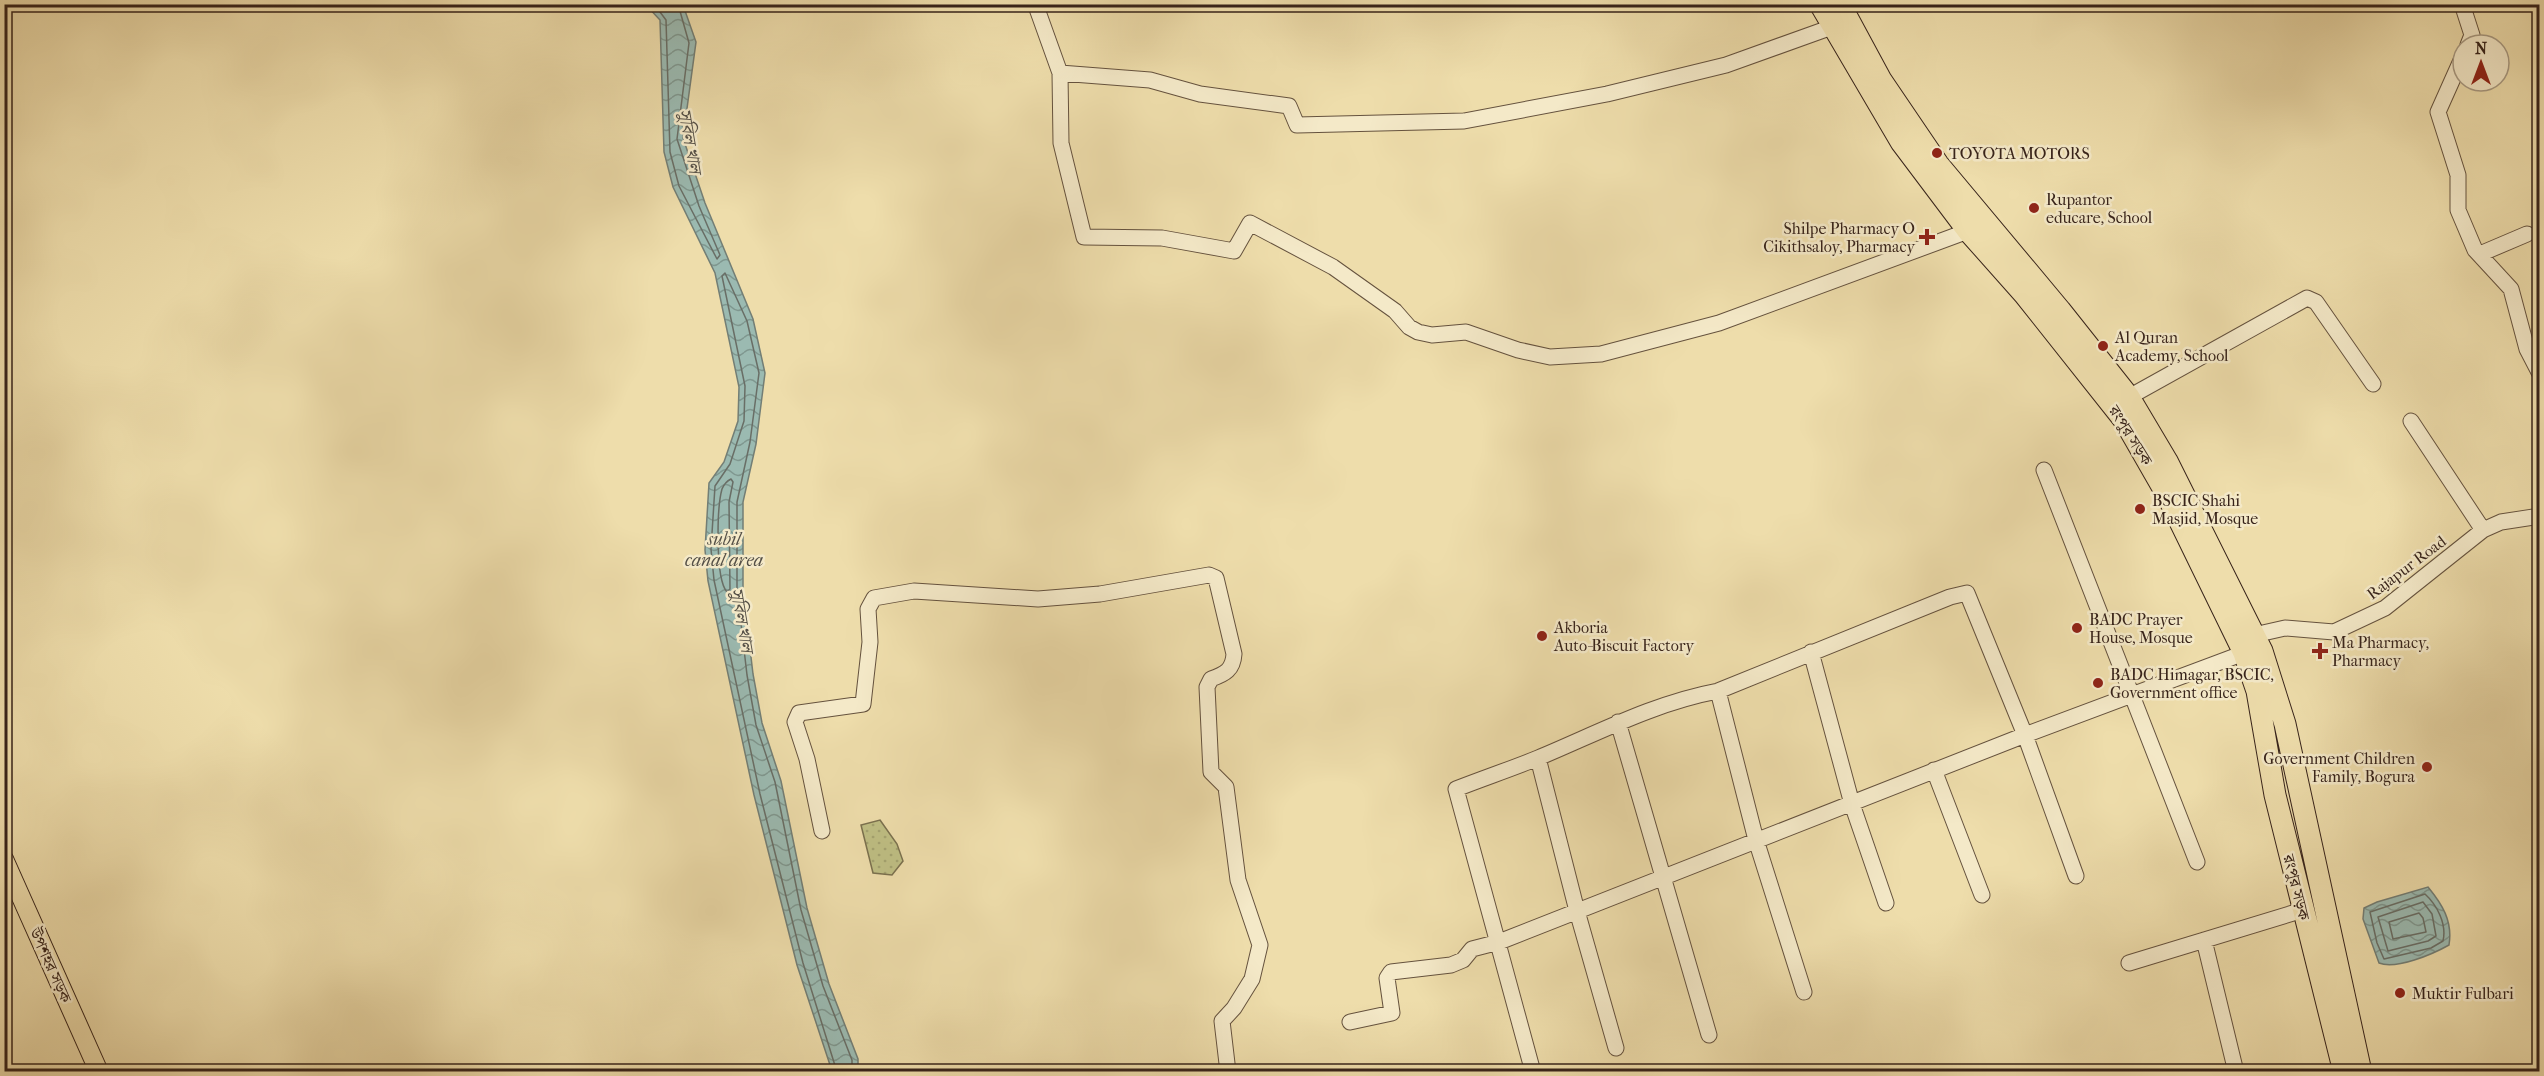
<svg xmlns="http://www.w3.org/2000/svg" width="2544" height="1076" font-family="'IM FELL French Canon','Noto Serif Bengali',serif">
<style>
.grass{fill:url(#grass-dots);stroke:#7b714f;stroke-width:1.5}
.water{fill:url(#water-waves);stroke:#737e75;stroke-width:1.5}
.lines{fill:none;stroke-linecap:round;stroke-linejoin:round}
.shore{stroke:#696e66;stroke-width:1.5}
.minor-casing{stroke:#65523e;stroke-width:17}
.major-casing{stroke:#37231a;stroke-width:20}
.highway-casing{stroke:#37231a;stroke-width:23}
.minor{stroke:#f4e9c8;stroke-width:15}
.major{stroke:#eeddab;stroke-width:18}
.highway{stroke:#eeddab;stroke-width:21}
.poi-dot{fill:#8f2418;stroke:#f4e9c8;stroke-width:2}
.labels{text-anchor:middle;stroke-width:5;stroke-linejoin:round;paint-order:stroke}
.poi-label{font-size:16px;fill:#37231a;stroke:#f4e9c8;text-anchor:start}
.street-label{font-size:16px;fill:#37231a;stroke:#f4e9c8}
.water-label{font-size:18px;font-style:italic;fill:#555047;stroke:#f4e9c8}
</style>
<defs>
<pattern id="grass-dots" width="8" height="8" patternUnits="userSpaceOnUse" patternTransform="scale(1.5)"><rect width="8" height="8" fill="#bfbf84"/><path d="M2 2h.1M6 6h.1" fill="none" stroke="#a5a471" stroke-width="1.8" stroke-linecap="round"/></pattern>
<pattern id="water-waves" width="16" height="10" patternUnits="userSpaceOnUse" patternTransform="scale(1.5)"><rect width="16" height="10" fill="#9bbab1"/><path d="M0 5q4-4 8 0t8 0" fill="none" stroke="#7f978f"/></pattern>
</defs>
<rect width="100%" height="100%" fill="#eeddab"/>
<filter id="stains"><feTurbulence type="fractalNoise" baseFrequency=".00333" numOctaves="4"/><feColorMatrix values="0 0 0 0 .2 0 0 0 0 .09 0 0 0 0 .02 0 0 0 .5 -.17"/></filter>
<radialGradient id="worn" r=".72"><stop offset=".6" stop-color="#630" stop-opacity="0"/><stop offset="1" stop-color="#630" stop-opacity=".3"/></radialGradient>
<!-- grass -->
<path class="grass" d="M 880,820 L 897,844 L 903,861 L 892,875 L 873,873 L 861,825 Z"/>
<!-- water -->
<path class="water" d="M 646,5 L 683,5 L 696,42 L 683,138 L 705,203 L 753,319 L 765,373 L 756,444 L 743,502 L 743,589 L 753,674 L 762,723 L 781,781 L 807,908 L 829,984 L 858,1059 L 858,1071 L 832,1071 L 797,965 L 754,795 L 708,581 L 705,550 L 709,483 L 724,462 L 738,421 L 739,387 L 715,273 L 673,187 L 664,152 L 660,20 Z
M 2428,887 C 2442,904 2453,921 2449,945 C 2433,954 2396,970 2379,963 L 2363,919 L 2364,908 L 2377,902 Z"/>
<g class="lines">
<!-- shore -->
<path class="shore" d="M 654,4 L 666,20 L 670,152 L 679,186 L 717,259 L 720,255 L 699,206 L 677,139 L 689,43 L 678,4
M 731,479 L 733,482 L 729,502 L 730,589 L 727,592 C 715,579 717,507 722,489 C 724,484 727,481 731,479 Z
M 2425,894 C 2437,905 2447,924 2443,941 L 2431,948 L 2384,959 L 2377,943 L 2370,912 Z
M 2423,902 L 2432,914 L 2436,936 L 2428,941 L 2388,951 L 2378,917 Z
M 2419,913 L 2423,918 L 2426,932 L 2393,939 L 2389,922 Z
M 837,1072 L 803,963 L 760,794 L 714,580 L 711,549 L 715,486 L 730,464 L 744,421 L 745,386 L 722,276 L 725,273 L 747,321 L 759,373 L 750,442 L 737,502 L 737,589 L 747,675 L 756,725 L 775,782 L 801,910 L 823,986 L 852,1060 L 852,1072"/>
<defs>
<path id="minor" d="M 1032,4 L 1036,6 L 1060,73 L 1061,143 L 1084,237 L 1162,238 L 1234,251 L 1250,223 L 1333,267 L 1395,311 L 1409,327 L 1418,332 L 1432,335 L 1466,332 L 1518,350 L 1550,357 L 1601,354 L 1719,323 L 1968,231
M 2462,4 L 2472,35 L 2468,45
M 2463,56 L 2438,112 L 2458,175 L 2458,210 L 2475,250 L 2511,289 L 2527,349 L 2540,374
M 1060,73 L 1150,80 L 1200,94 L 1289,106 L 1297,125 L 1464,121 L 1607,94 L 1726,65 L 1832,27
M 2480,254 L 2527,234
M 2129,397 L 2307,298 L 2316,302 L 2373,384
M 2411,421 L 2483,530
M 2044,470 L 2197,862
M 2254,635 L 2285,628 L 2334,632 L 2385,608 L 2483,530 L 2501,522 L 2540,516
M 1811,652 L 1852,804 L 1886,903
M 1718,691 L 1756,840 L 1804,992
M 1618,722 L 1709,1035
M 1538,758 L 1577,911 L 1616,1048
M 1934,770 L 1982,895
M 822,831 L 807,759 L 795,722 L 799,713 L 863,704 L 870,642 L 868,609 L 874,598 L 914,591 L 1038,599 L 1100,594 L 1209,575 L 1216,578 L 1234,654 C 1233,670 1225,674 1211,679 L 1207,687 L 1211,772 L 1226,787 L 1238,880 L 1260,945 L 1252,979 L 1234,1008 L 1222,1021 L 1228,1072
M 2204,940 L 2236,1072
M 2129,963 L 2303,910
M 1350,1022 L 1392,1013 L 1387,978 L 1391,972 L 1451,965 L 1463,960 L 1472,949 L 1499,942 L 2025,735 L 2244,653
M 1533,1072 L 1456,789 C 1484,778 1511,769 1538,758 C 1598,733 1654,703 1718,691 L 1950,597 L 1967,593 L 2025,735 L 2076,876"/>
<path id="major" d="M 4,859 L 99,1072"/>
<path id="highway" d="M 1820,4 L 1901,142 L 1968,231 L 2024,294 L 2124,420 L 2167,495 L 2244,653 L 2257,691 L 2275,795 L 2344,1072
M 1840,4 L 1881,80 L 1938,164 L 2060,310 L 2129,397 L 2167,461 L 2262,651 L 2285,724 L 2361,1072"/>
</defs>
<!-- minor casing -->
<use href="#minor" class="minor-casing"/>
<!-- major casing -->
<use href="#major" class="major-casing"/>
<!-- highway casing -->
<use href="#highway" class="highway-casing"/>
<!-- minor -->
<use href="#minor" class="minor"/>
<!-- major -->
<use href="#major" class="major"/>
<!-- highway -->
<use href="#highway" class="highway"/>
</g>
<!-- markers -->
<g class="poi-dot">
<circle cx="1937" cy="153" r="6"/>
<circle cx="2034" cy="208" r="6"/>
<path d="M1924 228h6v6h6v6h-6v6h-6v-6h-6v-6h6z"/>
<circle cx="2103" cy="346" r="6"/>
<circle cx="2140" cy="509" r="6"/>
<circle cx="2077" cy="628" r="6"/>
<circle cx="1542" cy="636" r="6"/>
<path d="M2317 642h6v6h6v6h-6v6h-6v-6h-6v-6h6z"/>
<circle cx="2098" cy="683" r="6"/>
<circle cx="2427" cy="767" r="6"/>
<circle cx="2400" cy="993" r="6"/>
</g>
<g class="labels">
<!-- poi labels -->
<g class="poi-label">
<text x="1949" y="159">TOYOTA MOTORS</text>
<text x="2046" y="205">Rupantor<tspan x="2046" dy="18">educare, School</tspan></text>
<text x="1915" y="234" text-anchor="end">Shilpe Pharmacy O<tspan x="1915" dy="18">Cikithsaloy, Pharmacy</tspan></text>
<text x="2115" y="343">Al Quran<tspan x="2115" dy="18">Academy, School</tspan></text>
<text x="2152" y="506">BSCIC Shahi<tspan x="2152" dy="18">Masjid, Mosque</tspan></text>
<text x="2089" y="625">BADC Prayer<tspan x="2089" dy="18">House, Mosque</tspan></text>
<text x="1554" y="633">Akboria<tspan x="1554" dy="18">Auto-Biscuit Factory</tspan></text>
<text x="2332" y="648">Ma Pharmacy,<tspan x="2332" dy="18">Pharmacy</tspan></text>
<text x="2110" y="680">BADC Himagar, BSCIC,<tspan x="2110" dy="18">Government office</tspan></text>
<text x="2415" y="764" text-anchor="end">Government Children<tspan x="2415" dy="18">Family, Bogura</tspan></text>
<text x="2412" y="999">Muktir Fulbari</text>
</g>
<!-- street labels -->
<g class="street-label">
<text transform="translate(2131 435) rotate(58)" y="6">রংপুর সড়ক</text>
<text transform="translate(2406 567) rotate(-37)" y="6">Rajapur Road</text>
<text transform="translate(2297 887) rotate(76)" y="6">রংপুর সড়ক</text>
<text transform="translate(51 965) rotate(66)" y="6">উপশহর সড়ক</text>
</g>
<!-- water labels -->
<g class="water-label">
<text transform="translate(690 141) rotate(80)" y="6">সুবিল খাল</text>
<text x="724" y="545">subil<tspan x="724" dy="21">canal area</tspan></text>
<text transform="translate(742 620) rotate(80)" y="6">সুবিল খাল</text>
</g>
</g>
<!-- margin -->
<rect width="2544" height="1076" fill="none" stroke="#eeddab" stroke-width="24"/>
<rect x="6" y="6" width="2532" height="1064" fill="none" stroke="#37231a" stroke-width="3"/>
<rect x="12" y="12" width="2520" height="1052" fill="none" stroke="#37231a" stroke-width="1.5"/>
<!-- north arrow -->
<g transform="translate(2481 63)"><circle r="28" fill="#f4e9c8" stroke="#a89a82" stroke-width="1.5"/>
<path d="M0-4.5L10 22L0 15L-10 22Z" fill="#8f2418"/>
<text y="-9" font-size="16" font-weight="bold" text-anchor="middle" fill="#37231a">N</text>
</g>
<rect width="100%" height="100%" filter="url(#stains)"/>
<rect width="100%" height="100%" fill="url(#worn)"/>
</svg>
